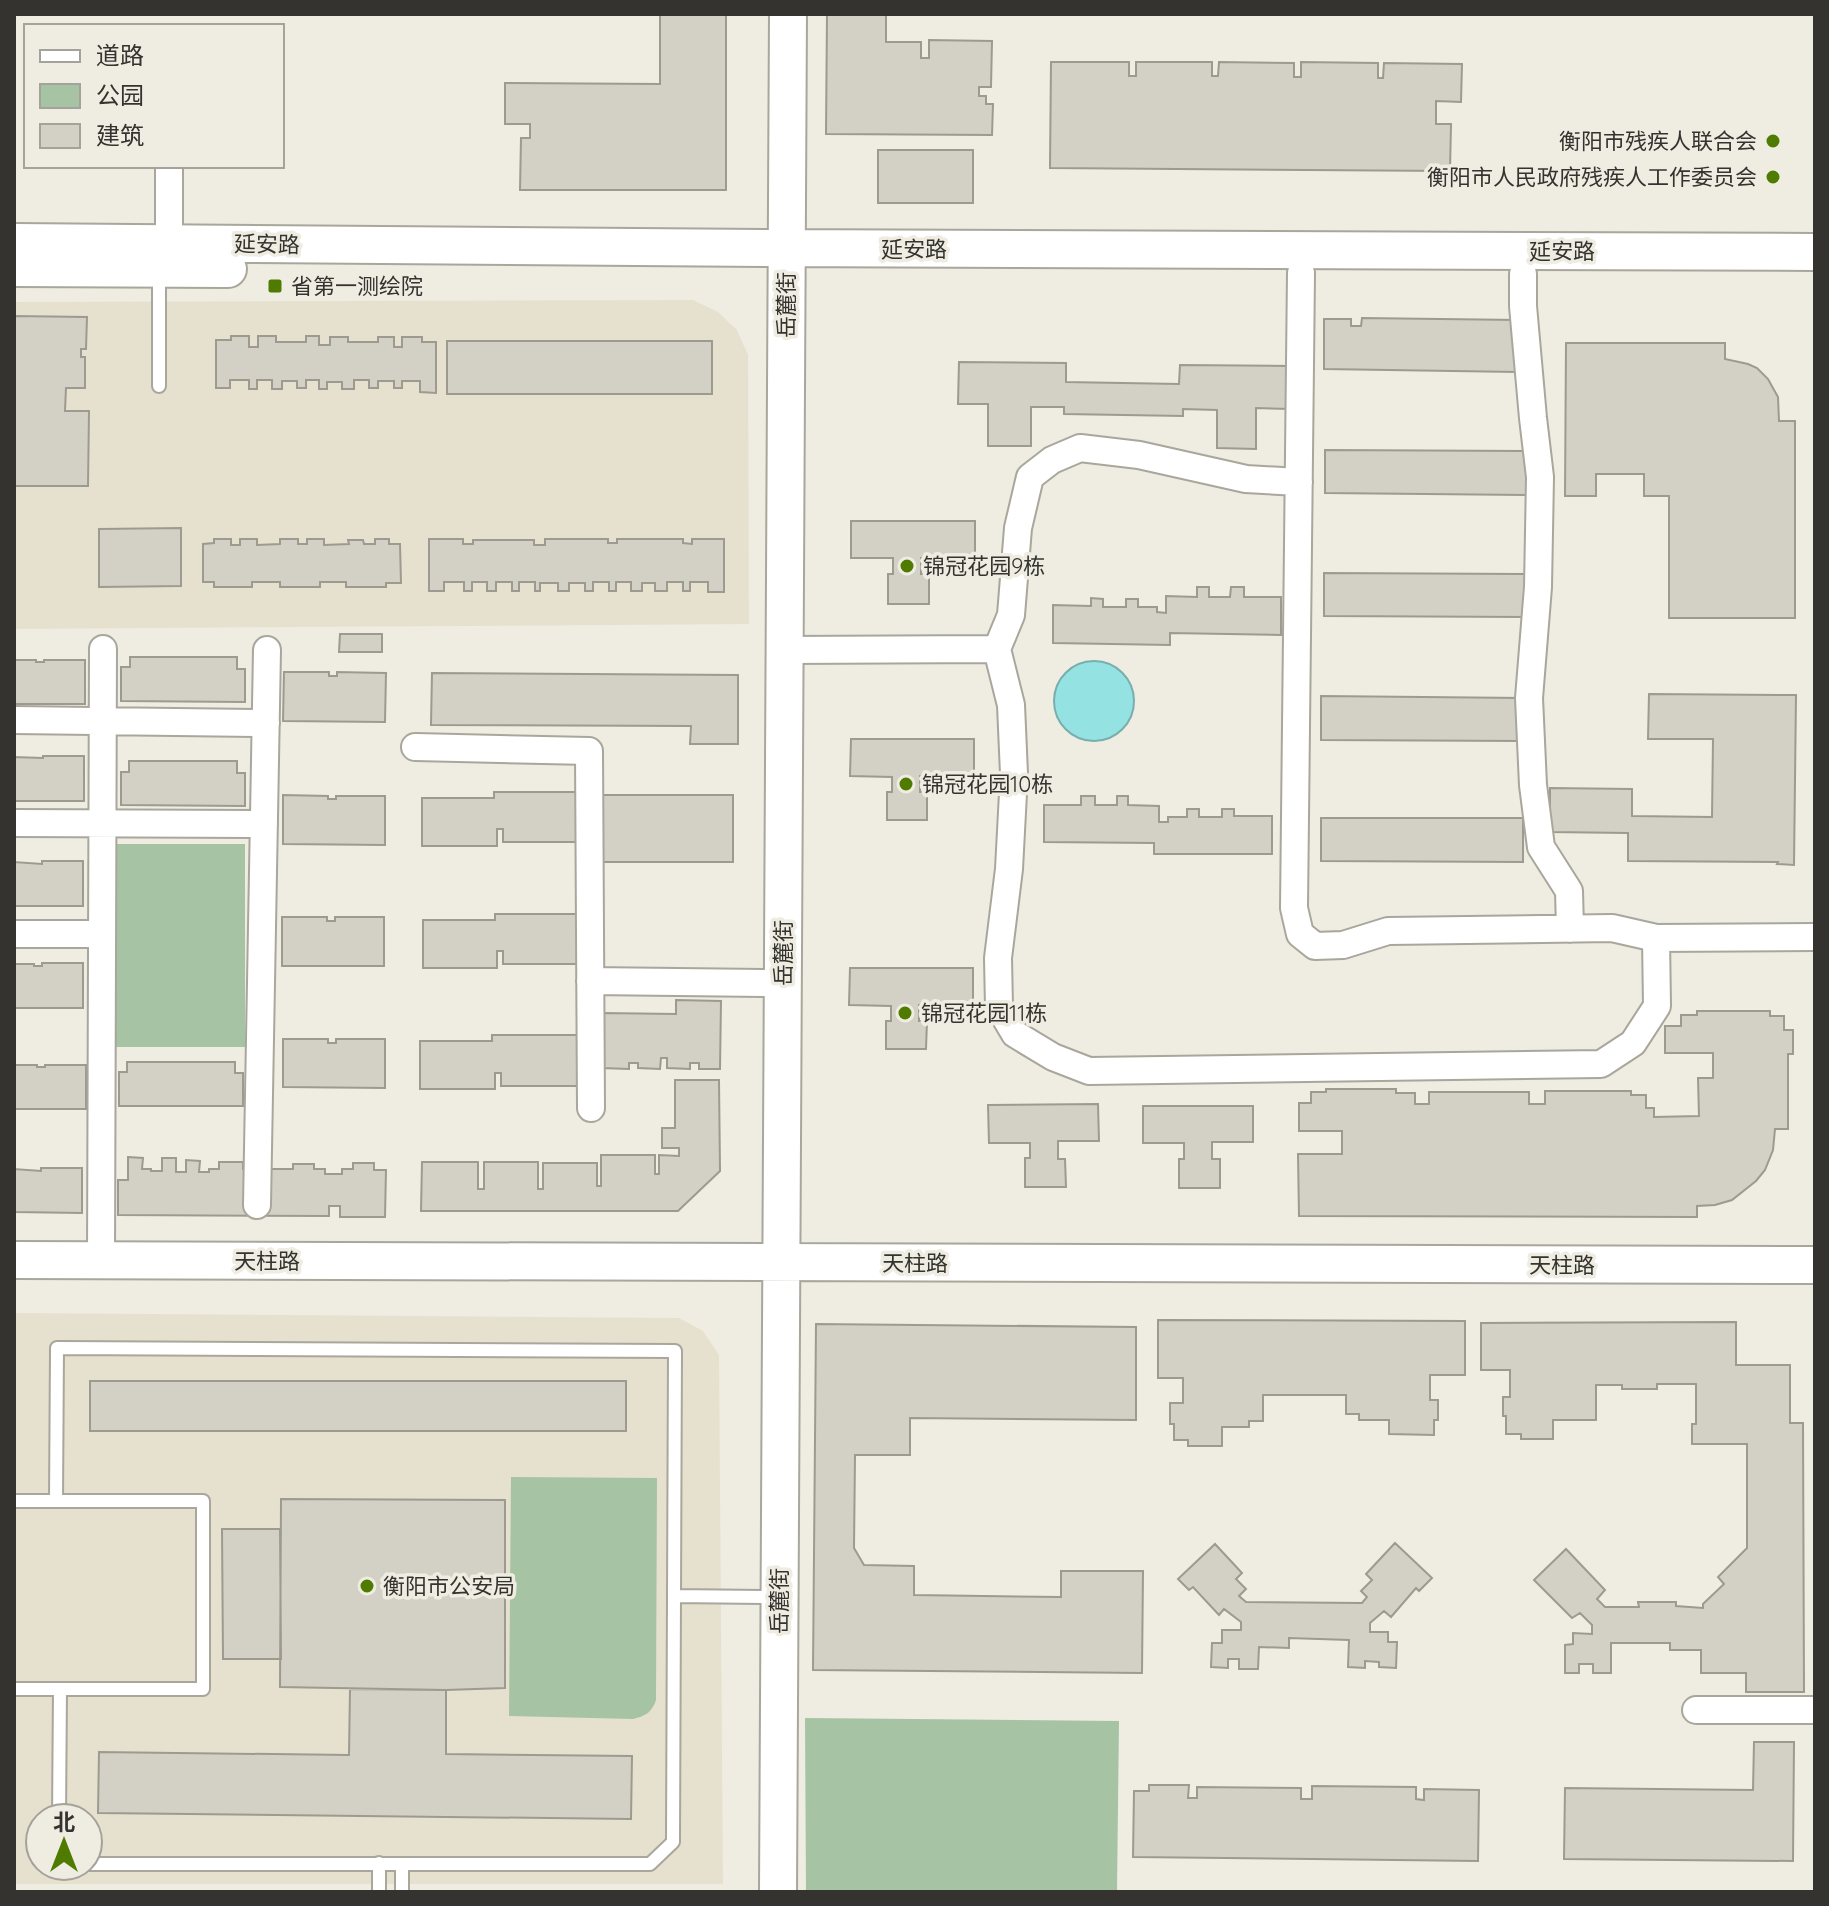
<svg xmlns="http://www.w3.org/2000/svg" width="1829" height="1906" font-family="Quicksand,'Noto Sans SC',sans-serif">
<style>
.built{fill:#e6e1cf;fill-rule:evenodd}
.green{fill:#a6c3a4}
.water{fill:#95e2e3;stroke:#78aead;stroke-width:2}
.building{fill:#d3d1c6;stroke:#9d9a90;stroke-width:2}
.lines{fill:none;stroke-linecap:round;stroke-linejoin:round}
.lane-casing{stroke:#a9a69c;stroke-width:16}
.street-casing{stroke:#a9a69c;stroke-width:30}
.secondary-casing{stroke:#a9a69c;stroke-width:40}
.lane{stroke:#fff;stroke-width:12}
.street{stroke:#fff;stroke-width:26}
.secondary{stroke:#fff;stroke-width:36}
.poi-dot{fill:#4e7b00;stroke:#efece2;stroke-width:3}
.labels{text-anchor:middle;stroke-width:7;stroke-linejoin:round;paint-order:stroke}
.poi-label{font-size:22px;fill:#34332f;stroke:#efece2;text-anchor:start}
.street-label{font-size:22px;fill:#34332f;stroke:#efece2}
</style>
<rect width="100%" height="100%" fill="#efece2"/>
<!-- built -->
<path class="built" d="M 693,300 L 718,312 L 737,330 L 748,355 L 749,624 L 14,629 L 14,302 Z
M 14,1313 L 679,1318 L 703,1331 L 719,1355 L 723,1884 L 14,1884 ZM 40,1818 L 88,1818 L 88,1866 L 40,1866 Z"/>
<!-- green -->
<path class="green" d="M 113,844 L 245,844 L 245,1047 L 113,1047 Z
M 511,1477 L 657,1478 L 656,1700 C 652,1712 646,1716 633,1719 L 509,1716 Z
M 805,1718 L 1119,1721 L 1117,1892 L 806,1892 Z"/>
<!-- water -->
<path class="water" d="M1054 701a40 40 0 1 1 80 0a40 40 0 1 1-80 0Z"/>
<!-- building -->
<path class="building" d="M 660,14 L 726,14 L 726,190 L 520,190 L 521,138 L 530,138 L 530,124 L 505,124 L 505,83 L 660,84 Z
M 827,14 L 886,14 L 886,42 L 921,42 L 921,58 L 929,58 L 929,40 L 992,41 L 991,87 L 979,87 L 979,96 L 986,96 L 986,104 L 993,104 L 992,135 L 826,134 Z
M 1051,62 L 1129,62 L 1129,76 L 1136,76 L 1136,62 L 1212,62 L 1212,76 L 1218,76 L 1219,62 L 1294,63 L 1294,77 L 1301,77 L 1301,62 L 1378,63 L 1378,78 L 1383,78 L 1384,63 L 1462,64 L 1461,102 L 1436,101 L 1436,124 L 1451,124 L 1450,171 L 1050,168 Z
M 878,150 L 973,150 L 973,203 L 878,203 Z
M 14,316 L 87,317 L 86,349 L 81,349 L 81,357 L 85,357 L 85,388 L 66,388 L 65,411 L 89,411 L 88,486 L 14,486 Z
M 1362,318 L 1518,320 L 1517,372 L 1324,369 L 1324,319 L 1351,319 L 1351,326 L 1361,326 Z
M 231,336 L 249,336 L 249,347 L 258,347 L 258,336 L 276,336 L 276,342 L 306,342 L 306,336 L 319,336 L 319,345 L 330,345 L 330,337 L 348,337 L 348,342 L 378,342 L 378,337 L 394,337 L 394,347 L 402,347 L 402,337 L 422,337 L 422,342 L 436,342 L 436,393 L 420,392 L 420,381 L 402,381 L 402,388 L 394,388 L 394,381 L 378,381 L 378,388 L 369,388 L 369,380 L 354,380 L 354,389 L 342,389 L 342,382 L 327,382 L 327,389 L 319,389 L 319,380 L 306,380 L 306,388 L 297,388 L 297,381 L 282,381 L 282,389 L 272,389 L 272,380 L 257,380 L 257,389 L 249,389 L 249,380 L 230,380 L 230,388 L 216,388 L 216,340 L 231,340 Z
M 447,341 L 712,341 L 712,394 L 447,394 Z
M 1566,343 L 1725,343 L 1725,359 L 1748,364 L 1757,368 L 1768,379 L 1778,397 L 1779,421 L 1795,421 L 1795,618 L 1669,618 L 1669,496 L 1644,496 L 1644,474 L 1596,474 L 1596,496 L 1565,496 Z
M 959,362 L 1066,363 L 1066,382 L 1179,384 L 1180,365 L 1291,366 L 1290,409 L 1256,408 L 1256,449 L 1217,448 L 1217,410 L 1183,409 L 1183,416 L 1064,414 L 1064,407 L 1031,407 L 1031,446 L 988,446 L 988,404 L 958,404 Z
M 1325,450 L 1528,451 L 1527,495 L 1325,493 Z
M 851,521 L 975,521 L 975,558 L 921,558 L 921,574 L 929,574 L 929,604 L 888,604 L 888,574 L 893,574 L 893,558 L 851,558 Z
M 181,528 L 181,586 L 99,587 L 99,529 Z
M 214,539 L 231,539 L 231,545 L 240,545 L 240,539 L 257,539 L 257,545 L 280,544 L 280,539 L 298,539 L 298,544 L 307,544 L 307,539 L 324,539 L 324,545 L 349,544 L 348,540 L 363,540 L 364,544 L 375,544 L 375,539 L 389,539 L 389,544 L 400,544 L 401,583 L 386,583 L 386,587 L 346,587 L 346,582 L 320,582 L 320,587 L 280,587 L 280,582 L 252,582 L 252,587 L 214,587 L 214,582 L 203,582 L 203,544 L 214,543 Z
M 429,539 L 463,539 L 463,544 L 473,544 L 473,540 L 534,540 L 534,545 L 545,545 L 545,539 L 608,539 L 608,543 L 617,543 L 617,539 L 683,539 L 683,543 L 692,544 L 692,539 L 724,539 L 724,592 L 708,592 L 708,582 L 690,582 L 690,591 L 683,591 L 683,582 L 667,582 L 667,591 L 655,591 L 655,583 L 642,583 L 642,591 L 631,591 L 631,582 L 616,582 L 616,591 L 609,591 L 609,582 L 593,582 L 593,591 L 585,591 L 585,583 L 569,583 L 569,591 L 558,591 L 558,583 L 540,583 L 540,591 L 535,591 L 535,582 L 519,582 L 519,591 L 512,591 L 512,582 L 496,582 L 496,591 L 487,591 L 487,582 L 472,582 L 472,591 L 464,591 L 464,582 L 444,582 L 444,591 L 429,591 Z
M 1324,573 L 1526,574 L 1526,617 L 1324,616 Z
M 1197,587 L 1209,587 L 1209,597 L 1230,597 L 1231,587 L 1244,587 L 1244,597 L 1281,597 L 1281,635 L 1170,633 L 1170,645 L 1053,643 L 1053,605 L 1091,606 L 1091,598 L 1103,599 L 1103,607 L 1126,607 L 1126,599 L 1138,599 L 1138,607 L 1157,607 L 1157,612 L 1166,613 L 1166,596 L 1197,597 Z
M 340,634 L 382,634 L 382,652 L 339,652 Z
M 130,657 L 237,657 L 237,669 L 245,669 L 245,702 L 121,701 L 121,667 L 130,667 Z
M 14,660 L 36,660 L 36,662 L 44,662 L 44,660 L 85,660 L 85,704 L 14,704 Z
M 284,672 L 329,672 L 329,676 L 337,676 L 337,672 L 386,673 L 385,722 L 283,721 Z
M 432,673 L 738,675 L 738,744 L 690,744 L 691,726 L 431,725 Z
M 1649,694 L 1796,695 L 1794,865 L 1777,864 L 1778,862 L 1628,861 L 1628,833 L 1550,832 L 1550,788 L 1632,789 L 1632,816 L 1712,817 L 1713,739 L 1648,739 Z
M 1321,696 L 1523,698 L 1523,741 L 1321,740 Z
M 851,739 L 974,739 L 974,776 L 920,776 L 920,792 L 927,792 L 927,820 L 887,820 L 887,792 L 892,792 L 892,777 L 850,776 Z
M 43,756 L 84,756 L 84,801 L 14,801 L 14,757 L 43,758 Z
M 129,761 L 237,761 L 237,773 L 245,773 L 245,806 L 121,805 L 121,772 L 129,772 Z
M 494,792 L 579,792 L 578,842 L 503,842 L 503,829 L 497,829 L 497,846 L 422,846 L 422,798 L 494,798 Z
M 283,795 L 328,796 L 328,799 L 336,799 L 336,796 L 385,796 L 385,845 L 283,844 Z
M 597,795 L 733,795 L 733,862 L 597,862 Z
M 1081,796 L 1095,796 L 1095,805 L 1117,805 L 1117,796 L 1128,796 L 1128,805 L 1159,806 L 1159,822 L 1168,822 L 1168,817 L 1187,817 L 1187,809 L 1199,809 L 1199,817 L 1222,817 L 1222,809 L 1234,809 L 1234,816 L 1272,816 L 1272,854 L 1154,854 L 1154,843 L 1044,842 L 1044,805 L 1081,805 Z
M 1321,818 L 1523,818 L 1523,862 L 1321,861 Z
M 42,861 L 83,861 L 83,906 L 14,906 L 14,862 L 42,864 Z
M 495,914 L 579,914 L 579,964 L 503,964 L 503,951 L 497,951 L 497,968 L 423,968 L 423,920 L 495,920 Z
M 282,917 L 327,917 L 327,921 L 335,921 L 335,917 L 384,917 L 384,966 L 282,966 Z
M 42,963 L 83,963 L 83,1008 L 14,1008 L 14,964 L 34,964 L 34,966 L 42,966 Z
M 850,968 L 973,968 L 973,1005 L 919,1005 L 919,1021 L 927,1021 L 926,1049 L 886,1049 L 886,1021 L 891,1021 L 891,1006 L 849,1005 Z
M 676,1000 L 721,1001 L 720,1069 L 699,1069 L 699,1063 L 690,1063 L 690,1069 L 667,1068 L 667,1058 L 661,1058 L 660,1069 L 638,1068 L 638,1063 L 629,1063 L 629,1069 L 601,1068 L 602,1013 L 676,1014 Z
M 1697,1011 L 1770,1011 L 1770,1016 L 1784,1016 L 1784,1030 L 1793,1030 L 1793,1054 L 1788,1054 L 1788,1129 L 1775,1129 L 1773,1150 L 1765,1170 L 1756,1181 L 1732,1200 L 1715,1205 L 1697,1206 L 1697,1217 L 1299,1216 L 1298,1154 L 1342,1154 L 1342,1131 L 1299,1131 L 1299,1103 L 1311,1103 L 1311,1092 L 1326,1092 L 1326,1089 L 1396,1089 L 1396,1093 L 1415,1093 L 1415,1104 L 1429,1104 L 1429,1092 L 1529,1092 L 1529,1104 L 1545,1104 L 1545,1091 L 1631,1091 L 1631,1095 L 1646,1095 L 1646,1108 L 1654,1108 L 1654,1117 L 1699,1116 L 1698,1078 L 1713,1078 L 1713,1053 L 1665,1053 L 1665,1026 L 1681,1026 L 1681,1015 L 1697,1015 Z
M 492,1035 L 577,1035 L 577,1086 L 501,1086 L 501,1073 L 495,1073 L 495,1089 L 420,1089 L 420,1041 L 492,1041 Z
M 283,1039 L 328,1039 L 328,1043 L 336,1043 L 336,1039 L 385,1039 L 385,1088 L 283,1087 Z
M 127,1062 L 235,1062 L 235,1073 L 243,1073 L 243,1106 L 119,1106 L 119,1072 L 127,1072 Z
M 14,1065 L 37,1065 L 37,1067 L 45,1067 L 45,1065 L 86,1065 L 86,1109 L 14,1109 Z
M 675,1080 L 719,1080 L 720,1171 L 678,1211 L 421,1211 L 422,1162 L 478,1162 L 478,1189 L 484,1189 L 484,1162 L 538,1162 L 538,1189 L 543,1189 L 543,1163 L 597,1163 L 597,1186 L 601,1186 L 601,1155 L 655,1155 L 655,1174 L 659,1174 L 659,1155 L 679,1156 L 679,1148 L 662,1148 L 662,1128 L 675,1128 Z
M 1098,1104 L 1099,1141 L 1058,1141 L 1058,1159 L 1065,1159 L 1066,1187 L 1025,1187 L 1025,1158 L 1030,1158 L 1030,1143 L 989,1143 L 988,1105 Z
M 1143,1106 L 1253,1106 L 1253,1142 L 1212,1142 L 1212,1159 L 1220,1159 L 1220,1188 L 1179,1188 L 1179,1159 L 1184,1159 L 1184,1143 L 1143,1143 Z
M 128,1157 L 143,1158 L 142,1169 L 151,1169 L 151,1171 L 162,1171 L 162,1158 L 176,1158 L 176,1172 L 186,1172 L 186,1160 L 200,1161 L 199,1172 L 209,1172 L 209,1169 L 219,1169 L 219,1162 L 243,1162 L 243,1169 L 293,1169 L 293,1164 L 314,1164 L 314,1169 L 325,1169 L 325,1174 L 342,1174 L 342,1169 L 353,1169 L 353,1163 L 374,1163 L 374,1170 L 386,1170 L 385,1217 L 340,1217 L 340,1206 L 329,1206 L 329,1216 L 118,1215 L 118,1180 L 128,1180 Z
M 41,1168 L 82,1168 L 82,1213 L 14,1212 L 14,1169 L 41,1171 Z
M 1158,1320 L 1465,1321 L 1465,1375 L 1430,1375 L 1430,1400 L 1438,1400 L 1438,1420 L 1434,1420 L 1434,1435 L 1389,1434 L 1389,1420 L 1359,1420 L 1359,1414 L 1346,1414 L 1346,1395 L 1263,1395 L 1263,1421 L 1249,1421 L 1249,1427 L 1222,1427 L 1222,1446 L 1188,1446 L 1188,1440 L 1174,1440 L 1174,1424 L 1170,1424 L 1170,1403 L 1183,1403 L 1183,1378 L 1158,1378 Z
M 1736,1322 L 1736,1365 L 1790,1365 L 1790,1423 L 1803,1423 L 1804,1692 L 1746,1692 L 1746,1673 L 1701,1673 L 1701,1650 L 1670,1650 L 1670,1643 L 1611,1643 L 1611,1673 L 1593,1673 L 1593,1664 L 1579,1664 L 1579,1673 L 1565,1673 L 1565,1645 L 1573,1644 L 1573,1633 L 1592,1634 L 1592,1625 L 1580,1613 L 1572,1618 L 1534,1580 L 1566,1549 L 1605,1590 L 1597,1599 L 1605,1607 L 1639,1607 L 1638,1602 L 1676,1602 L 1676,1606 L 1703,1608 L 1703,1604 L 1724,1584 L 1718,1577 L 1747,1548 L 1747,1444 L 1692,1444 L 1692,1424 L 1696,1424 L 1696,1384 L 1657,1384 L 1657,1389 L 1622,1389 L 1622,1385 L 1596,1385 L 1596,1420 L 1553,1420 L 1553,1439 L 1521,1439 L 1521,1434 L 1506,1434 L 1506,1416 L 1503,1416 L 1503,1397 L 1510,1397 L 1510,1370 L 1481,1370 L 1481,1323 Z
M 816,1324 L 1136,1327 L 1136,1420 L 910,1418 L 910,1455 L 855,1455 L 854,1548 L 864,1565 L 914,1566 L 914,1595 L 1061,1597 L 1061,1571 L 1143,1571 L 1142,1673 L 813,1670 Z
M 90,1381 L 626,1381 L 626,1431 L 90,1431 Z
M 281,1499 L 505,1500 L 505,1688 L 446,1690 L 280,1687 Z
M 222,1529 L 280,1529 L 281,1659 L 223,1659 Z
M 1395,1543 L 1432,1578 L 1419,1591 L 1416,1588 L 1391,1617 L 1384,1611 L 1370,1623 L 1370,1632 L 1388,1632 L 1388,1642 L 1397,1642 L 1396,1668 L 1379,1667 L 1379,1662 L 1365,1661 L 1365,1668 L 1348,1667 L 1349,1640 L 1289,1638 L 1289,1648 L 1259,1647 L 1258,1669 L 1239,1669 L 1239,1659 L 1228,1659 L 1228,1668 L 1211,1667 L 1212,1643 L 1222,1643 L 1222,1630 L 1241,1630 L 1241,1622 L 1224,1609 L 1219,1615 L 1193,1587 L 1189,1590 L 1178,1579 L 1215,1544 L 1242,1573 L 1236,1579 L 1246,1589 L 1239,1596 L 1246,1602 L 1362,1603 L 1367,1597 L 1361,1591 L 1372,1580 L 1366,1574 Z
M 350,1689 L 446,1690 L 446,1754 L 632,1756 L 631,1819 L 98,1813 L 99,1752 L 349,1755 Z
M 1754,1742 L 1794,1742 L 1793,1861 L 1564,1859 L 1565,1788 L 1753,1790 Z
M 1149,1785 L 1189,1785 L 1188,1798 L 1197,1798 L 1197,1787 L 1301,1788 L 1301,1799 L 1312,1799 L 1312,1786 L 1416,1787 L 1416,1799 L 1424,1800 L 1424,1789 L 1479,1790 L 1478,1861 L 1133,1857 L 1134,1791 L 1149,1791 Z"/>
<g class="lines">
<defs>
<path id="lane" d="M 159,386 L 159,272
M 14,1501 L 56,1501 L 57,1348 L 675,1351 L 673,1842 L 650,1864 L 88,1864
M 56,1501 L 203,1501 L 203,1689 L 60,1689
M 674,1596 L 765,1597
M 14,1689 L 60,1689 L 59,1818
M 379,1892 L 379,1863
M 402,1892 L 402,1864"/>
<path id="street" d="M 169,166 L 169,243
M 1523,274 L 1523,306 L 1533,418 L 1540,477 L 1538,587 L 1529,698 L 1533,785 L 1541,847 L 1569,891 L 1570,929
M 997,649 L 1011,705 L 1014,774 L 1009,869 L 998,958 L 999,1007 L 1015,1034 L 1053,1057 L 1089,1071 L 1601,1064 L 1633,1043 L 1657,1006 L 1656,938 L 1612,928 L 1388,931 L 1343,945 L 1315,946 L 1300,934 L 1294,908 L 1301,273
M 785,650 L 997,649 L 1011,615 L 1018,528 L 1030,477 L 1052,460 L 1080,448 L 1139,455 L 1246,479 L 1299,482
M 14,720 L 266,723
M 415,747 L 589,751 L 591,1108
M 14,823 L 264,824
M 14,934 L 102,934
M 1656,938 L 1815,937
M 590,981 L 768,983
M 257,1205 L 267,650
M 101,1260 L 103,649
M 1696,1710 L 1815,1710"/>
<path id="secondary" d="M 14,242 L 772,248 L 1815,252
M 14,268 L 228,269
M 14,1260 L 1815,1265
M 778,1892 L 788,14"/>
</defs>
<!-- lane casing -->
<use href="#lane" class="lane-casing"/>
<!-- street casing -->
<use href="#street" class="street-casing"/>
<!-- secondary casing -->
<use href="#secondary" class="secondary-casing"/>
<!-- lane -->
<use href="#lane" class="lane"/>
<!-- street -->
<use href="#street" class="street"/>
<!-- secondary -->
<use href="#secondary" class="secondary"/>
</g>
<!-- markers -->
<g class="poi-dot">
<circle cx="1773" cy="141" r="8"/>
<circle cx="1773" cy="177" r="8"/>
<rect x="267" y="278" width="16" height="16" rx="4"/>
<circle cx="907" cy="566" r="8"/>
<circle cx="906" cy="784" r="8"/>
<circle cx="905" cy="1013" r="8"/>
<circle cx="367" cy="1586" r="8"/>
</g>
<g class="labels">
<!-- poi labels -->
<g class="poi-label">
<text x="1757" y="149" text-anchor="end">衡阳市残疾人联合会</text>
<text x="1757" y="185" text-anchor="end">衡阳市人民政府残疾人工作委员会</text>
<text x="291" y="294">省第一测绘院</text>
<text x="923" y="574">锦冠花园9栋</text>
<text x="922" y="792">锦冠花园10栋</text>
<text x="921" y="1021">锦冠花园11栋</text>
<text x="383" y="1594">衡阳市公安局</text>
</g>
<!-- street labels -->
<g class="street-label">
<text transform="translate(267 244) rotate(1)" y="8">延安路</text>
<text x="914" y="257">延安路</text>
<text x="1562" y="259">延安路</text>
<text transform="translate(786 305) rotate(-90)" y="8">岳麓街</text>
<text transform="translate(783 953) rotate(-90)" y="8">岳麓街</text>
<text x="267" y="1269">天柱路</text>
<text x="915" y="1271">天柱路</text>
<text x="1562" y="1273">天柱路</text>
<text transform="translate(779 1601) rotate(-90)" y="8">岳麓街</text>
</g>
</g>
<!-- border -->
<rect width="1829" height="1906" fill="none" stroke="#34332f" stroke-width="32"/>
<!-- legend -->
<rect x="24" y="24" width="260" height="144" fill="#efece2" stroke="#a4a29a" stroke-width="2"/>
<rect x="40" y="50" width="40" height="12" fill="#ffffff" stroke="#a4a29a" stroke-width="2"/>
<text x="96" y="64" font-size="24" fill="#34332f">道路</text>
<rect x="40" y="84" width="40" height="24" fill="#a6c3a4" stroke="#a4a29a" stroke-width="2"/>
<text x="96" y="104" font-size="24" fill="#34332f">公园</text>
<rect x="40" y="124" width="40" height="24" fill="#d3d1c6" stroke="#a4a29a" stroke-width="2"/>
<text x="96" y="144" font-size="24" fill="#34332f">建筑</text>
<!-- north arrow -->
<g transform="translate(64 1842)"><circle r="38" fill="#efece2" stroke="#a4a29a" stroke-width="2"/>
<path d="M0-6L14 30L0 20L-14 30Z" fill="#4e7b00"/>
<text y="-12" font-size="22" font-weight="bold" text-anchor="middle" fill="#34332f">北</text>
</g>
</svg>
